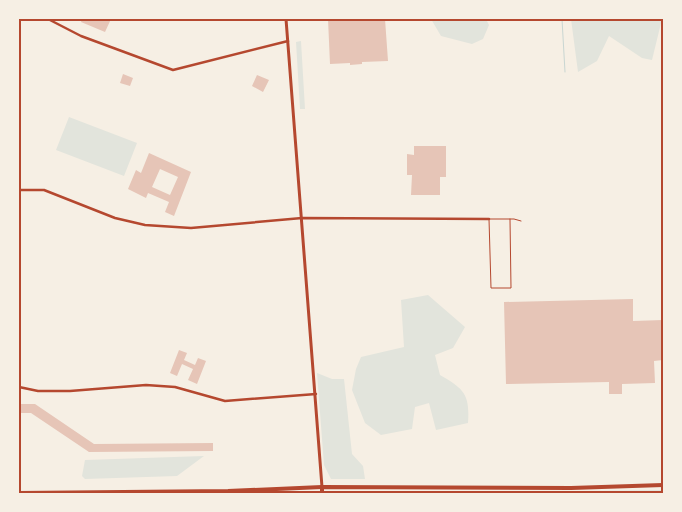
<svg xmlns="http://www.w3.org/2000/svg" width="682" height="512" font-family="Rubik,sans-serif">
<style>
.green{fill:#e2e4dc}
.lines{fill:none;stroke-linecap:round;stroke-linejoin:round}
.stream{stroke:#c9d6d2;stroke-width:1}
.building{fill:#e6c5b7;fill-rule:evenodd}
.service{stroke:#b5482f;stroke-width:1}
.minor{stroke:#b5482f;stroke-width:2.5}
.secondary{stroke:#b5482f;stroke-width:3}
.primary{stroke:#b5482f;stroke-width:4}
.trunk{stroke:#b5482f;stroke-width:4}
.neatline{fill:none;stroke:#b5482f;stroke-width:2}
</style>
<rect width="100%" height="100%" fill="#f6efe4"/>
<!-- green -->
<path class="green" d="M 431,19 L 486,19 L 489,25 L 483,39 L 472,44 L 441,36 Z
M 571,19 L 662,19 L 652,60 L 642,58 L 609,36 L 597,61 L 578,72 Z
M 301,41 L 305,109 L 300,109 L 296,42 Z
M 69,117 L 137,143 L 124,176 L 56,150 Z
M 428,295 L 465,327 L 453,348 L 435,355 L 440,375 C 464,389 470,394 468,423 L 436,430 L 429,403 L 415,407 L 412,429 L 381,435 L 365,423 L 352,390 L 356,369 L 361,357 L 404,347 L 401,300 Z
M 317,373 L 332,379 L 344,379 L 352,454 L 363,466 L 365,479 L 331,479 L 324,465 Z
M 204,456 L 177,476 L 85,479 L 82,476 L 85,460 Z
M 663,490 L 663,493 L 404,493 Z"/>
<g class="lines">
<!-- stream -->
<path class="stream" d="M 562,19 L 565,72"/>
</g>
<!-- building -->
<path class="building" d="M 82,19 L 111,19 L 105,32 L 81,22 Z
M 328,19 L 385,19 L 388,61 L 362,62 L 362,64 L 350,65 L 350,63 L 330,64 Z
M 123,74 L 133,78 L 130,86 L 120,83 Z
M 257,75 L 269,80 L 263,92 L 252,86 Z
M 414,146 L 446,146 L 446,177 L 440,177 L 440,195 L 411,195 L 412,175 L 407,175 L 407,154 L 414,155 Z
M 149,153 L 191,172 L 174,216 L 165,212 L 169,202 L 148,193 L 146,198 L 128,189 L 136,170 L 141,173 ZM 160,169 L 178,177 L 170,195 L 152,187 Z
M 633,299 L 633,321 L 663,320 L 663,360 L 654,361 L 655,383 L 622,384 L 622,394 L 609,394 L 609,382 L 506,384 L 504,302 Z
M 179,350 L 187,353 L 184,360 L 195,365 L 198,358 L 206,361 L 197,384 L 188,380 L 193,369 L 182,364 L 177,376 L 170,373 Z
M 19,404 L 35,404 L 94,444 L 213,443 L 213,451 L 89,452 L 31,413 L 19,413 Z"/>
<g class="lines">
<!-- service -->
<path class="service" d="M 510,219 L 511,288 L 491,288 L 489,219 L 514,219 L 521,221"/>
<!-- minor -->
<path class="minor" d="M 48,19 L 81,36 L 173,70 L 288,41
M 19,190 L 44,190 L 115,218 L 145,225 L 191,228 L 302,218 L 489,219
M 19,387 L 38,391 L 70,391 L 146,385 L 175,387 L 225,401 L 316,394"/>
<!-- secondary -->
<path class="secondary" d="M 286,19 L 322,487"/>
<!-- primary -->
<path class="primary" d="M 19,493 L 228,491 L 322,487"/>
<!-- trunk -->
<path class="trunk" d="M 322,493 L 322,487 L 571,488 L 663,485"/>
</g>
<!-- border -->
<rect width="682" height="512" fill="none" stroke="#f6efe4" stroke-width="40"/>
<rect x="20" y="20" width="642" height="472" class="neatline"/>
</svg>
